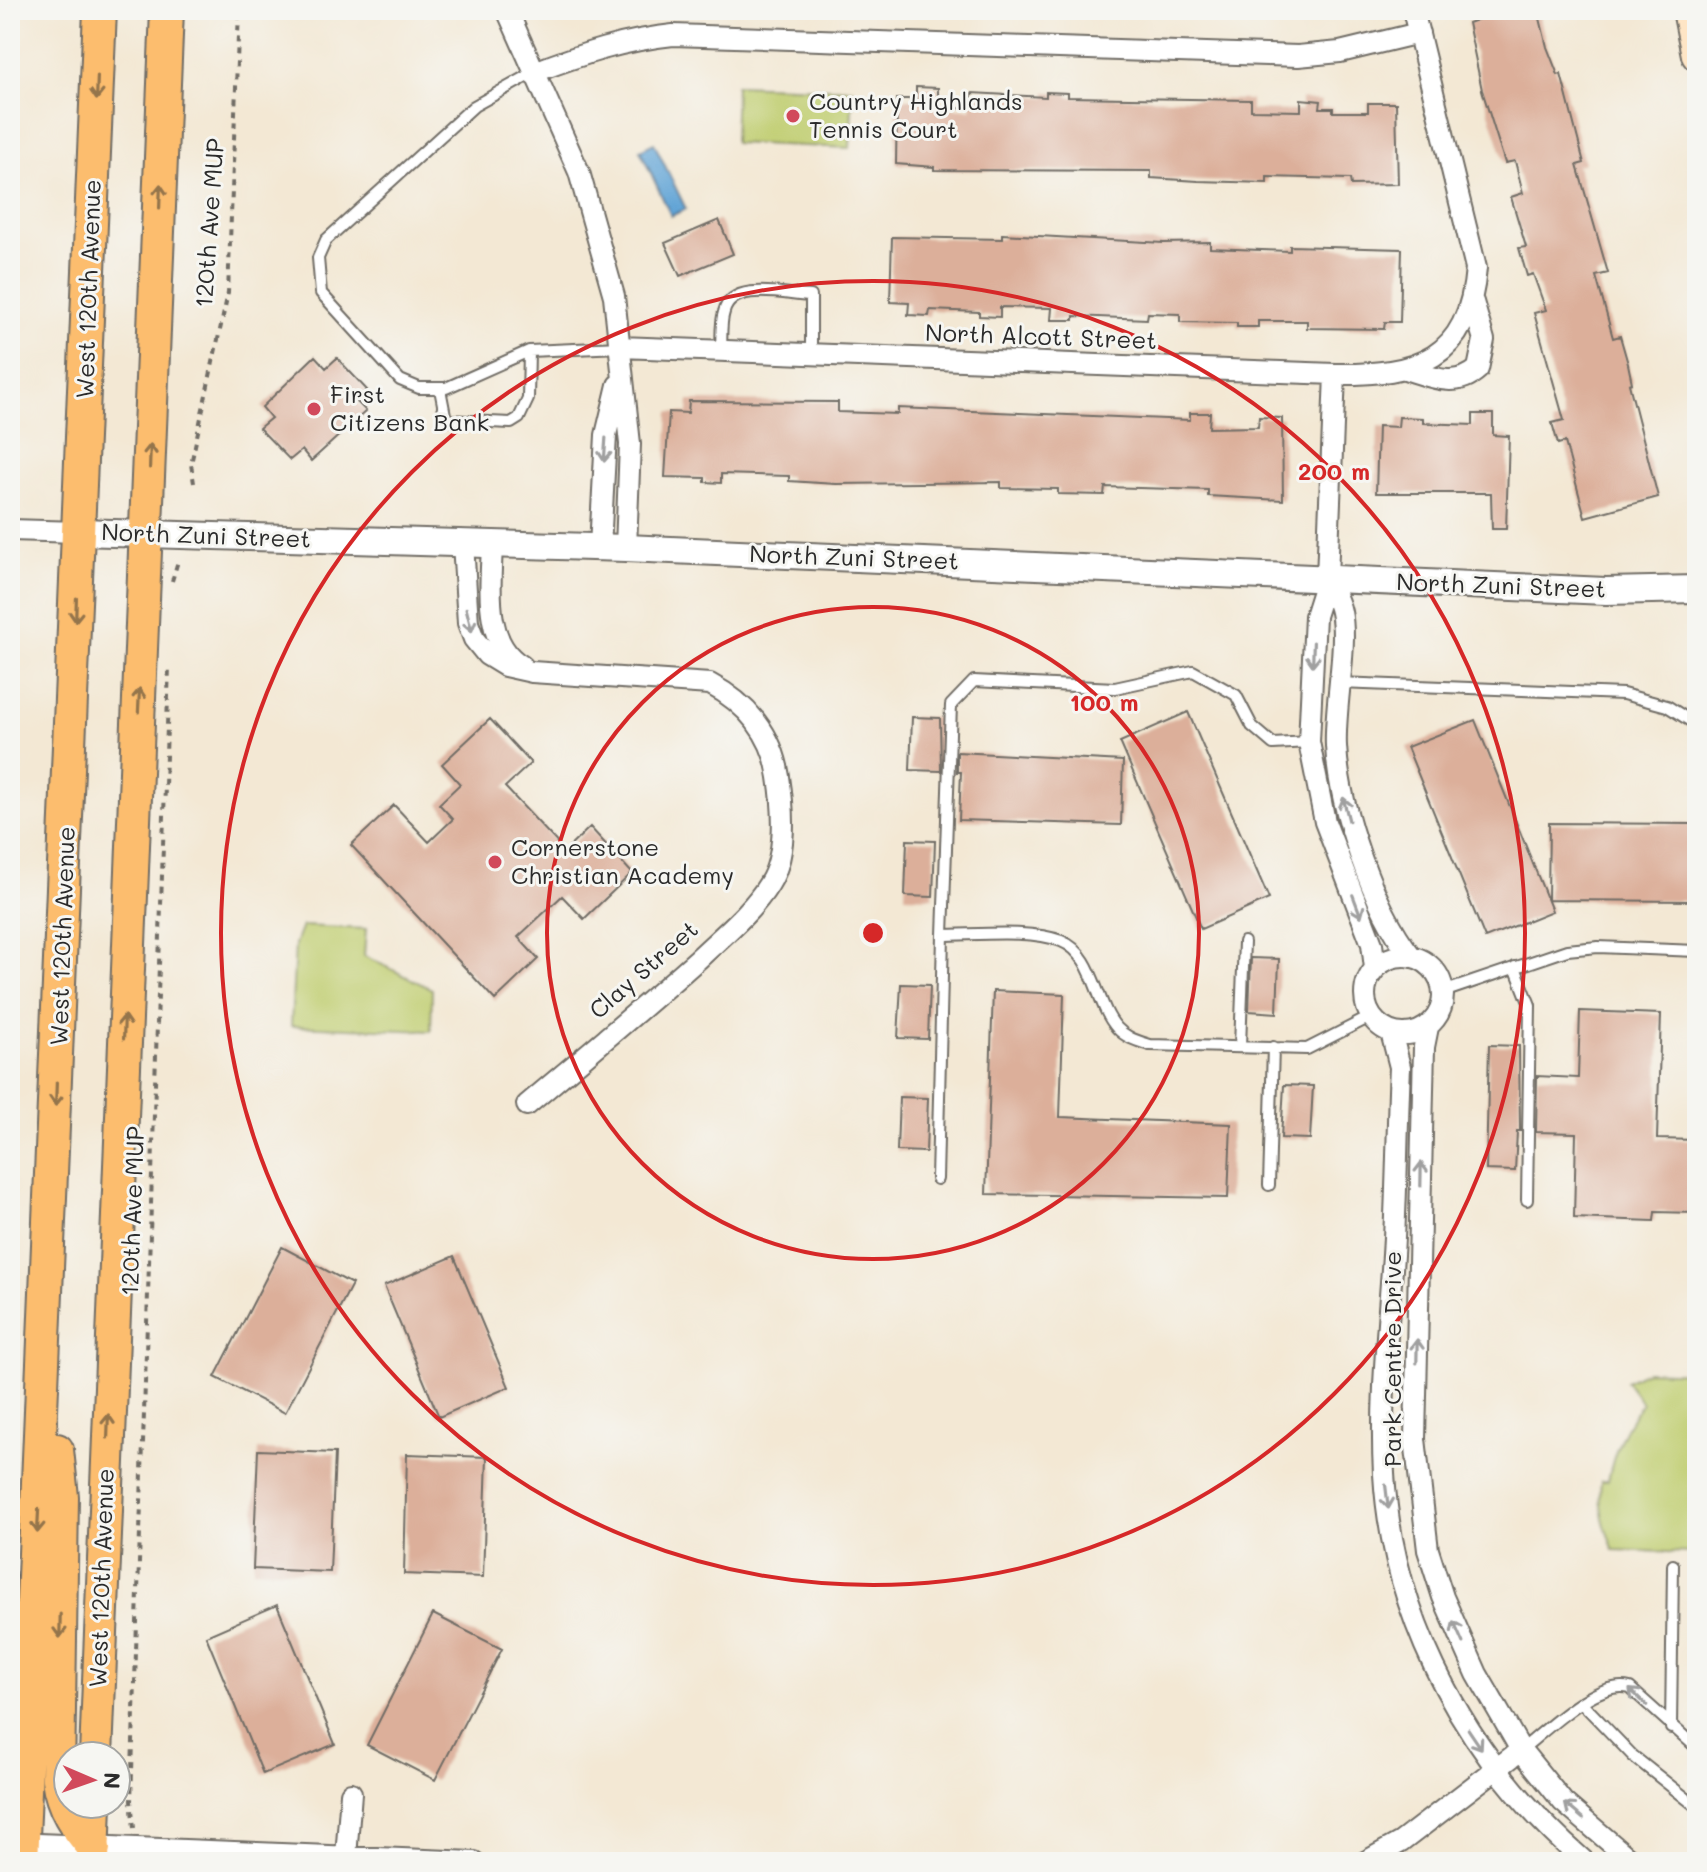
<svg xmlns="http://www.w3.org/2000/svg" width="1707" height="1872" font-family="Mali,sans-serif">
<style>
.green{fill:#c0cd6f;stroke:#767c4d;stroke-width:2}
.water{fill:#62a4d6;stroke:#466880;stroke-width:2}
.building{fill:#dcaf9a}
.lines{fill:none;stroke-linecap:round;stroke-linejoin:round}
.service-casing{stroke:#716d66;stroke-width:14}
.minor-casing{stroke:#716d66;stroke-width:24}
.tertiary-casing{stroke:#716d66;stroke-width:30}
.secondary-casing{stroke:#716d66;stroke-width:34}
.primary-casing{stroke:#716d66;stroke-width:36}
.path{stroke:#716d66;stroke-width:4;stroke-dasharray:6 6;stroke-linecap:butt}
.service{stroke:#fff;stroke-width:10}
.minor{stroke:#fff;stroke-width:20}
.tertiary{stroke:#fff;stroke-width:26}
.secondary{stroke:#fee5c5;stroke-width:30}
.primary{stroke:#fcbd6e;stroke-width:32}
.oneway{stroke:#94744c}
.oneway2{stroke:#a0a0a0}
.ring{fill:none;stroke:#d62828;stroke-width:4}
.poi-dot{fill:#d1495b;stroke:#f6f6f2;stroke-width:3}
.labels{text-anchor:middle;stroke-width:6;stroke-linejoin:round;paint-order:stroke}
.poi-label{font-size:24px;fill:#2b2b2b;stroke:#f6f6f2;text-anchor:start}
.street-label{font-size:24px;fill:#2b2b2b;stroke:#f6f6f2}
.centre{fill:#d62828;stroke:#f6f6f2;stroke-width:4}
.ring-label{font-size:24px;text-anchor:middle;font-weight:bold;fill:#d62828;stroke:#f6f6f2;stroke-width:6;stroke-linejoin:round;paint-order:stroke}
</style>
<rect width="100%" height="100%" fill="#f6f6f2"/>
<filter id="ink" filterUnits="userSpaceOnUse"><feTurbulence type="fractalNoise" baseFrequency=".0125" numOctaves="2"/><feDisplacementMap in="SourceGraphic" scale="16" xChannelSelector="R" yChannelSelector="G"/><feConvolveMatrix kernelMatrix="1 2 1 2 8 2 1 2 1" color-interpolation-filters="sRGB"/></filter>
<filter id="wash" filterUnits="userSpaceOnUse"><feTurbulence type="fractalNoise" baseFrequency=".006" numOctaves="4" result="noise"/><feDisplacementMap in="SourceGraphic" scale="32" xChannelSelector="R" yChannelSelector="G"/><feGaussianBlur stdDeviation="1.8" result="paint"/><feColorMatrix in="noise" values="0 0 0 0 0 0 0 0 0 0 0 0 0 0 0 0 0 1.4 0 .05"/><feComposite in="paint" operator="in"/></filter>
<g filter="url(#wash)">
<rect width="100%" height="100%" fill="#f3e8d4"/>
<!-- green -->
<path class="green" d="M 736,85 L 853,89 L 850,148 L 734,143 Z
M 302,926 L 366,929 L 364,956 L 432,989 L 431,1031 L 291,1026 L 295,944 Z
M 1646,1371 L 1697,1373 L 1697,1551 L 1692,1553 L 1614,1550 C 1604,1527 1598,1506 1601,1481 L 1608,1481 C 1614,1450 1624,1428 1642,1403 L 1626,1381 Z"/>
<!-- water -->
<path class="water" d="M 654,143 L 686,209 L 671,216 L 640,150 Z"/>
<g id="blocks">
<!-- building -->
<path class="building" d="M 1486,10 L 1538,10 L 1547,47 L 1558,75 L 1561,74 L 1584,163 L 1577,165 L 1608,273 L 1596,276 L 1613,338 L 1620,336 L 1628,364 L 1632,383 L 1629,384 L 1658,497 L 1585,517 L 1565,442 L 1558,444 L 1552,423 L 1564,420 L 1534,313 L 1546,310 L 1533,274 L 1527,276 L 1519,248 L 1526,247 L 1511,197 L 1523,193 L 1515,161 L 1505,163 L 1482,90 L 1468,23 L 1487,16 Z
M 916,87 L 938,88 L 938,107 L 971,109 L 972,93 L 1046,97 L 1046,92 L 1068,93 L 1068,97 L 1251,100 L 1251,110 L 1301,111 L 1301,99 L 1321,101 L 1320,108 L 1333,108 L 1333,112 L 1368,112 L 1368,103 L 1396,103 L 1398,184 L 1351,185 L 1350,179 L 1267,177 L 1267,183 L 1198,181 L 1151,178 L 1151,171 L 934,170 L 934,167 L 896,164 L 897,99 L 916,99 Z
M 719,220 L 733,254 L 680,276 L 665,243 Z
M 1002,234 L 1164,243 L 1210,242 L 1210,248 L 1290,251 L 1290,246 L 1402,249 L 1400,322 L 1385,322 L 1384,329 L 1307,328 L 1307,321 L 1258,321 L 1258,327 L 1237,327 L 1237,323 L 1180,322 L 1180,314 L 1148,313 L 1147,319 L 1074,316 L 1074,320 L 1051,320 L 1052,308 L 1000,307 L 1000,317 L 979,316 L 979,312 L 930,310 L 929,316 L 908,315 L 909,303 L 890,302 L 892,237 L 1002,239 Z
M 315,356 L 326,368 L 337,358 L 367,390 L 356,401 L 366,411 L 311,461 L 302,450 L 290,460 L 259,428 L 271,418 L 262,407 Z
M 689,401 L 838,402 L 838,412 L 898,414 L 898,408 L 1190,420 L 1190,413 L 1210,413 L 1209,428 L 1258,427 L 1259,417 L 1282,418 L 1283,500 L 1208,496 L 1208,490 L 1105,487 L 1104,495 L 1058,494 L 1058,489 L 1001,488 L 1001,482 L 836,484 L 789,481 L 789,476 L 721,474 L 721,483 L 705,482 L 705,478 L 665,477 L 669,412 L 688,413 Z
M 1473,414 L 1493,414 L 1493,435 L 1509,436 L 1506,529 L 1492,529 L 1491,493 L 1376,493 L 1378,426 L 1398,427 L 1399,417 L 1423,418 L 1423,423 L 1473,425 Z
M 1188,712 L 1269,899 L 1201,929 L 1120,742 Z
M 912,717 L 940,718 L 941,771 L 910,770 Z
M 490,719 L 531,763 L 505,787 L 565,851 L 590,827 L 632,873 L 584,919 L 562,896 L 518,937 L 538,959 L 495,1000 L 351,845 L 394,805 L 429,842 L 453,819 L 439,804 L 460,784 L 442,764 Z
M 1475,720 L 1552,911 L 1485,938 L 1407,747 Z
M 957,752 L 1123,761 L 1121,825 L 959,820 L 961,772 L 957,772 Z
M 1549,823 L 1697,824 L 1697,901 L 1548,900 Z
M 907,840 L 935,841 L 933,897 L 905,896 Z
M 1251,958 L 1279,959 L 1277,1013 L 1249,1011 Z
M 901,984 L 930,985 L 928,1039 L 898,1038 Z
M 993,991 L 1064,994 L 1060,1117 L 1231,1124 L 1228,1198 L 986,1194 Z
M 1580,1011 L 1661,1014 L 1657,1139 L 1697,1140 L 1697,1213 L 1655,1212 L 1654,1221 L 1574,1218 L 1576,1133 L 1536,1132 L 1537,1076 L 1578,1078 Z
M 1489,1045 L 1519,1046 L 1520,1131 L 1517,1131 L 1515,1171 L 1486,1170 Z
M 1284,1085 L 1313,1086 L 1310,1139 L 1281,1138 Z
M 899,1097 L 928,1098 L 926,1152 L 897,1151 Z
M 282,1247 L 352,1284 L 285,1413 L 215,1377 Z
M 454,1256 L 509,1387 L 439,1417 L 384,1286 Z
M 258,1450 L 335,1453 L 330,1572 L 253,1569 Z
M 407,1454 L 487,1457 L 483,1577 L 404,1574 Z
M 277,1605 L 335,1744 L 263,1774 L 206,1636 Z
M 433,1614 L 502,1649 L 435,1780 L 367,1745 Z"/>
</g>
</g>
<g filter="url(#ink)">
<use href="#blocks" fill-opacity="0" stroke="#716d66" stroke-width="2"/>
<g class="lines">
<defs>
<path id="service" d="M 535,72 L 474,106 L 326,240 L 318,258 L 321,293 L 400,380 L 419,388 L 446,388 L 529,351 L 620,347
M 721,351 C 722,339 720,324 724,312 C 732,280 786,295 811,296 L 811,355
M 440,389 L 446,420 L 511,423 L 519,418 L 528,399 L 529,351
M 1339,683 L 1623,694 L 1667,706 L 1697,725
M 943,935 L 951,705 L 974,681 L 1115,688 L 1193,671 L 1236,695 L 1252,726 L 1273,744 L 1309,742
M 1515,967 L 1530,1005 L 1527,1200
M 1443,992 L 1567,950 L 1598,947 L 1697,951
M 1240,1046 L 1244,942
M 937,1179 L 943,935 C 975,935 1031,929 1061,941 C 1095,954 1095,1004 1117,1028 C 1126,1038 1138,1041 1150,1045 L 1307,1049 L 1370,1017
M 1269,1185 L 1273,1047
M 1582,1703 L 1633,1756 L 1697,1807
M 1671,1728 L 1673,1565
M 1521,1750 C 1547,1730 1596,1679 1630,1688 L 1697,1748"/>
<path id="minor" d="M 507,10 L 579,172 L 614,296 L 630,444 L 626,548
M 537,71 C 582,54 625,40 673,35 L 1298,56 L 1340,52 L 1419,33
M 620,347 L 1335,374 C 1417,375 1469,360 1476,268 L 1413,10
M 1405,369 C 1431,377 1456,389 1478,369 L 1484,340 L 1473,302
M 1335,374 L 1327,578 L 1315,616 L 1309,742 L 1325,822 L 1372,944 L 1375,968
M 10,530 L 79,532
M 463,543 L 468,623 L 474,639 L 487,655 L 505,666 L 532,672 L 710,684 C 746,703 773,734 779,777 C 784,809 787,856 769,884 C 752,912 722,936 698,959 C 642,1009 584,1057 527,1105
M 492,544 C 491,583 482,643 522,666
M 600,547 L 606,435 L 618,385
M 1327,578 C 1332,589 1339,601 1341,612 C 1348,646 1334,708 1336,746 C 1339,808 1373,907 1411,956
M1365 995a39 39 0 1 1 78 0a39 39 0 1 1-78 0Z
M 1428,1027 L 1424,1047 L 1415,1439 L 1428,1550 L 1443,1597 L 1477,1674 L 1521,1750 L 1563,1802 L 1633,1862
M 1391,1032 L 1400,1067 C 1397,1130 1397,1193 1393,1255 C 1388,1328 1380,1401 1384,1474 C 1393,1625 1471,1764 1585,1862
M 14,1843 L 474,1862
M 346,1857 L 351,1793
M 1365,1862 L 1401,1842 L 1521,1750"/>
<path id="tertiary" d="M 79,532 L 626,548 L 1606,591 L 1697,589"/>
<path id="secondary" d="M 1688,10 L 1697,55"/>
<path id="primary" d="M 57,1450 L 62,1497 L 58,1779 C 62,1808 75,1826 94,1848
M 96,1756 L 167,10
M 93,1859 L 95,1804
M 22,1862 L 100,10"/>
</defs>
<!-- service casing -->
<use href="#service" class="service-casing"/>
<!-- minor casing -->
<use href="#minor" class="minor-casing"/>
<!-- tertiary casing -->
<use href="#tertiary" class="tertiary-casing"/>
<!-- secondary casing -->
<use href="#secondary" class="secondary-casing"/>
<!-- primary casing -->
<use href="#primary" class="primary-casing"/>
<!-- path -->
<path class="path" d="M 194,483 L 191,464 L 228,293 L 239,10
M 172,581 L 178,561
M 134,1828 L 131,1801 L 169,666"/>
<!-- service -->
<use href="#service" class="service"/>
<!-- minor -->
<use href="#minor" class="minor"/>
<!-- tertiary -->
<use href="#tertiary" class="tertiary"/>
<!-- secondary -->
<use href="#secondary" class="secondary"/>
<!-- primary -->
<use href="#primary" class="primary"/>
</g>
<!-- one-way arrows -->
<defs><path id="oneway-shaft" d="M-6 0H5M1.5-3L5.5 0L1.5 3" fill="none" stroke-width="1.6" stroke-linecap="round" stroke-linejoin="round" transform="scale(2)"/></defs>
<g class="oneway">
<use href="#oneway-shaft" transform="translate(97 88) rotate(92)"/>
<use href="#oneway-shaft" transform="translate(160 196) rotate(-88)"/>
<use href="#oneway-shaft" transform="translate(150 456) rotate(-88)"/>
<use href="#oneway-shaft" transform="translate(76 610) rotate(92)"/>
<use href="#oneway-shaft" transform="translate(139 700) rotate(-87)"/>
<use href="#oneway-shaft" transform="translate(124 1027) rotate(-88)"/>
<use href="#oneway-shaft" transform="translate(56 1094) rotate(92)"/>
<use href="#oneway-shaft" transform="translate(108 1426) rotate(-88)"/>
<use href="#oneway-shaft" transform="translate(38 1521) rotate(93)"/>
<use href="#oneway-shaft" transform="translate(60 1626) rotate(91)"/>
</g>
<g class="oneway2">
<use href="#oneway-shaft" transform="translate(605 450) rotate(94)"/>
<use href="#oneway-shaft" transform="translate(469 620) rotate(76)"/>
<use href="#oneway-shaft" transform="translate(1313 654) rotate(92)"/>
<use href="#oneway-shaft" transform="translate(1346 809) rotate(-104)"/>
<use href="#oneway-shaft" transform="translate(1357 906) rotate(69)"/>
<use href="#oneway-shaft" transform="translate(1421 1174) rotate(-89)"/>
<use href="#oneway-shaft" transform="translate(1417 1351) rotate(-89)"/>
<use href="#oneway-shaft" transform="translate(1387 1497) rotate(83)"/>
<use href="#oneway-shaft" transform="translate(1458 1632) rotate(-114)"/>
<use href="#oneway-shaft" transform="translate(1638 1697) rotate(-137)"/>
<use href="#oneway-shaft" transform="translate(1475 1739) rotate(56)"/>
<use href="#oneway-shaft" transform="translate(1574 1811) rotate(-140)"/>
</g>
</g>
<!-- distance rings -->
<g class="ring">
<circle cx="873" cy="933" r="326"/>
<circle cx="873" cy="933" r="652"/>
</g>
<!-- markers -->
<g class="poi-dot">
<circle cx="793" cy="116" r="8"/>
<circle cx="314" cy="409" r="8"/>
<circle cx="495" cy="862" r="8"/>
</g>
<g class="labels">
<!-- poi labels -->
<g class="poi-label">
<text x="809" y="110">Country Highlands<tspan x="809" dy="28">Tennis Court</tspan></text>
<text x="330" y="403">First<tspan x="330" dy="28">Citizens Bank</tspan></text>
<text x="511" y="856">Cornerstone<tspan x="511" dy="28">Christian Academy</tspan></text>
</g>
<!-- street labels -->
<g class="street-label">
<text transform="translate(210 223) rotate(-86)" y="8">120th Ave MUP</text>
<text transform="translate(89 289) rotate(-88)" y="8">West 120th Avenue</text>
<text transform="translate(1041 337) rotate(2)" y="8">North Alcott Street</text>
<text transform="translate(206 536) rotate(2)" y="8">North Zuni Street</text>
<text transform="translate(854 558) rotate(2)" y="8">North Zuni Street</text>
<text transform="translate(1501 586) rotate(2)" y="8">North Zuni Street</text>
<text transform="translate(63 936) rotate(-88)" y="8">West 120th Avenue</text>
<text transform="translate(644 970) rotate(-41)" y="8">Clay Street</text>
<text transform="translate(133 1211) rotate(-88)" y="8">120th Ave MUP</text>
<text transform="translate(1393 1359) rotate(-90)" y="8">Park Centre Drive</text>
<text transform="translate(102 1578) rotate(-88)" y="8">West 120th Avenue</text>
</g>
</g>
<circle cx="873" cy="933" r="12" class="centre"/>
<g class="ring-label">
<text x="1334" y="480">200 m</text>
<text x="1104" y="711">100 m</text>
</g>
<!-- margin -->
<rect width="1707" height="1872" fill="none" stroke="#f6f6f2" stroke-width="40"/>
<!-- north arrow -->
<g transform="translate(92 1780) rotate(92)"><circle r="38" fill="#f6f6f2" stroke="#a5a5a2" stroke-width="2"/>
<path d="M0-6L14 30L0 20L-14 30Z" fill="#d1495b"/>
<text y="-12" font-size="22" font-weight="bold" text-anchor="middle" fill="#2b2b2b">N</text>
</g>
</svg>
